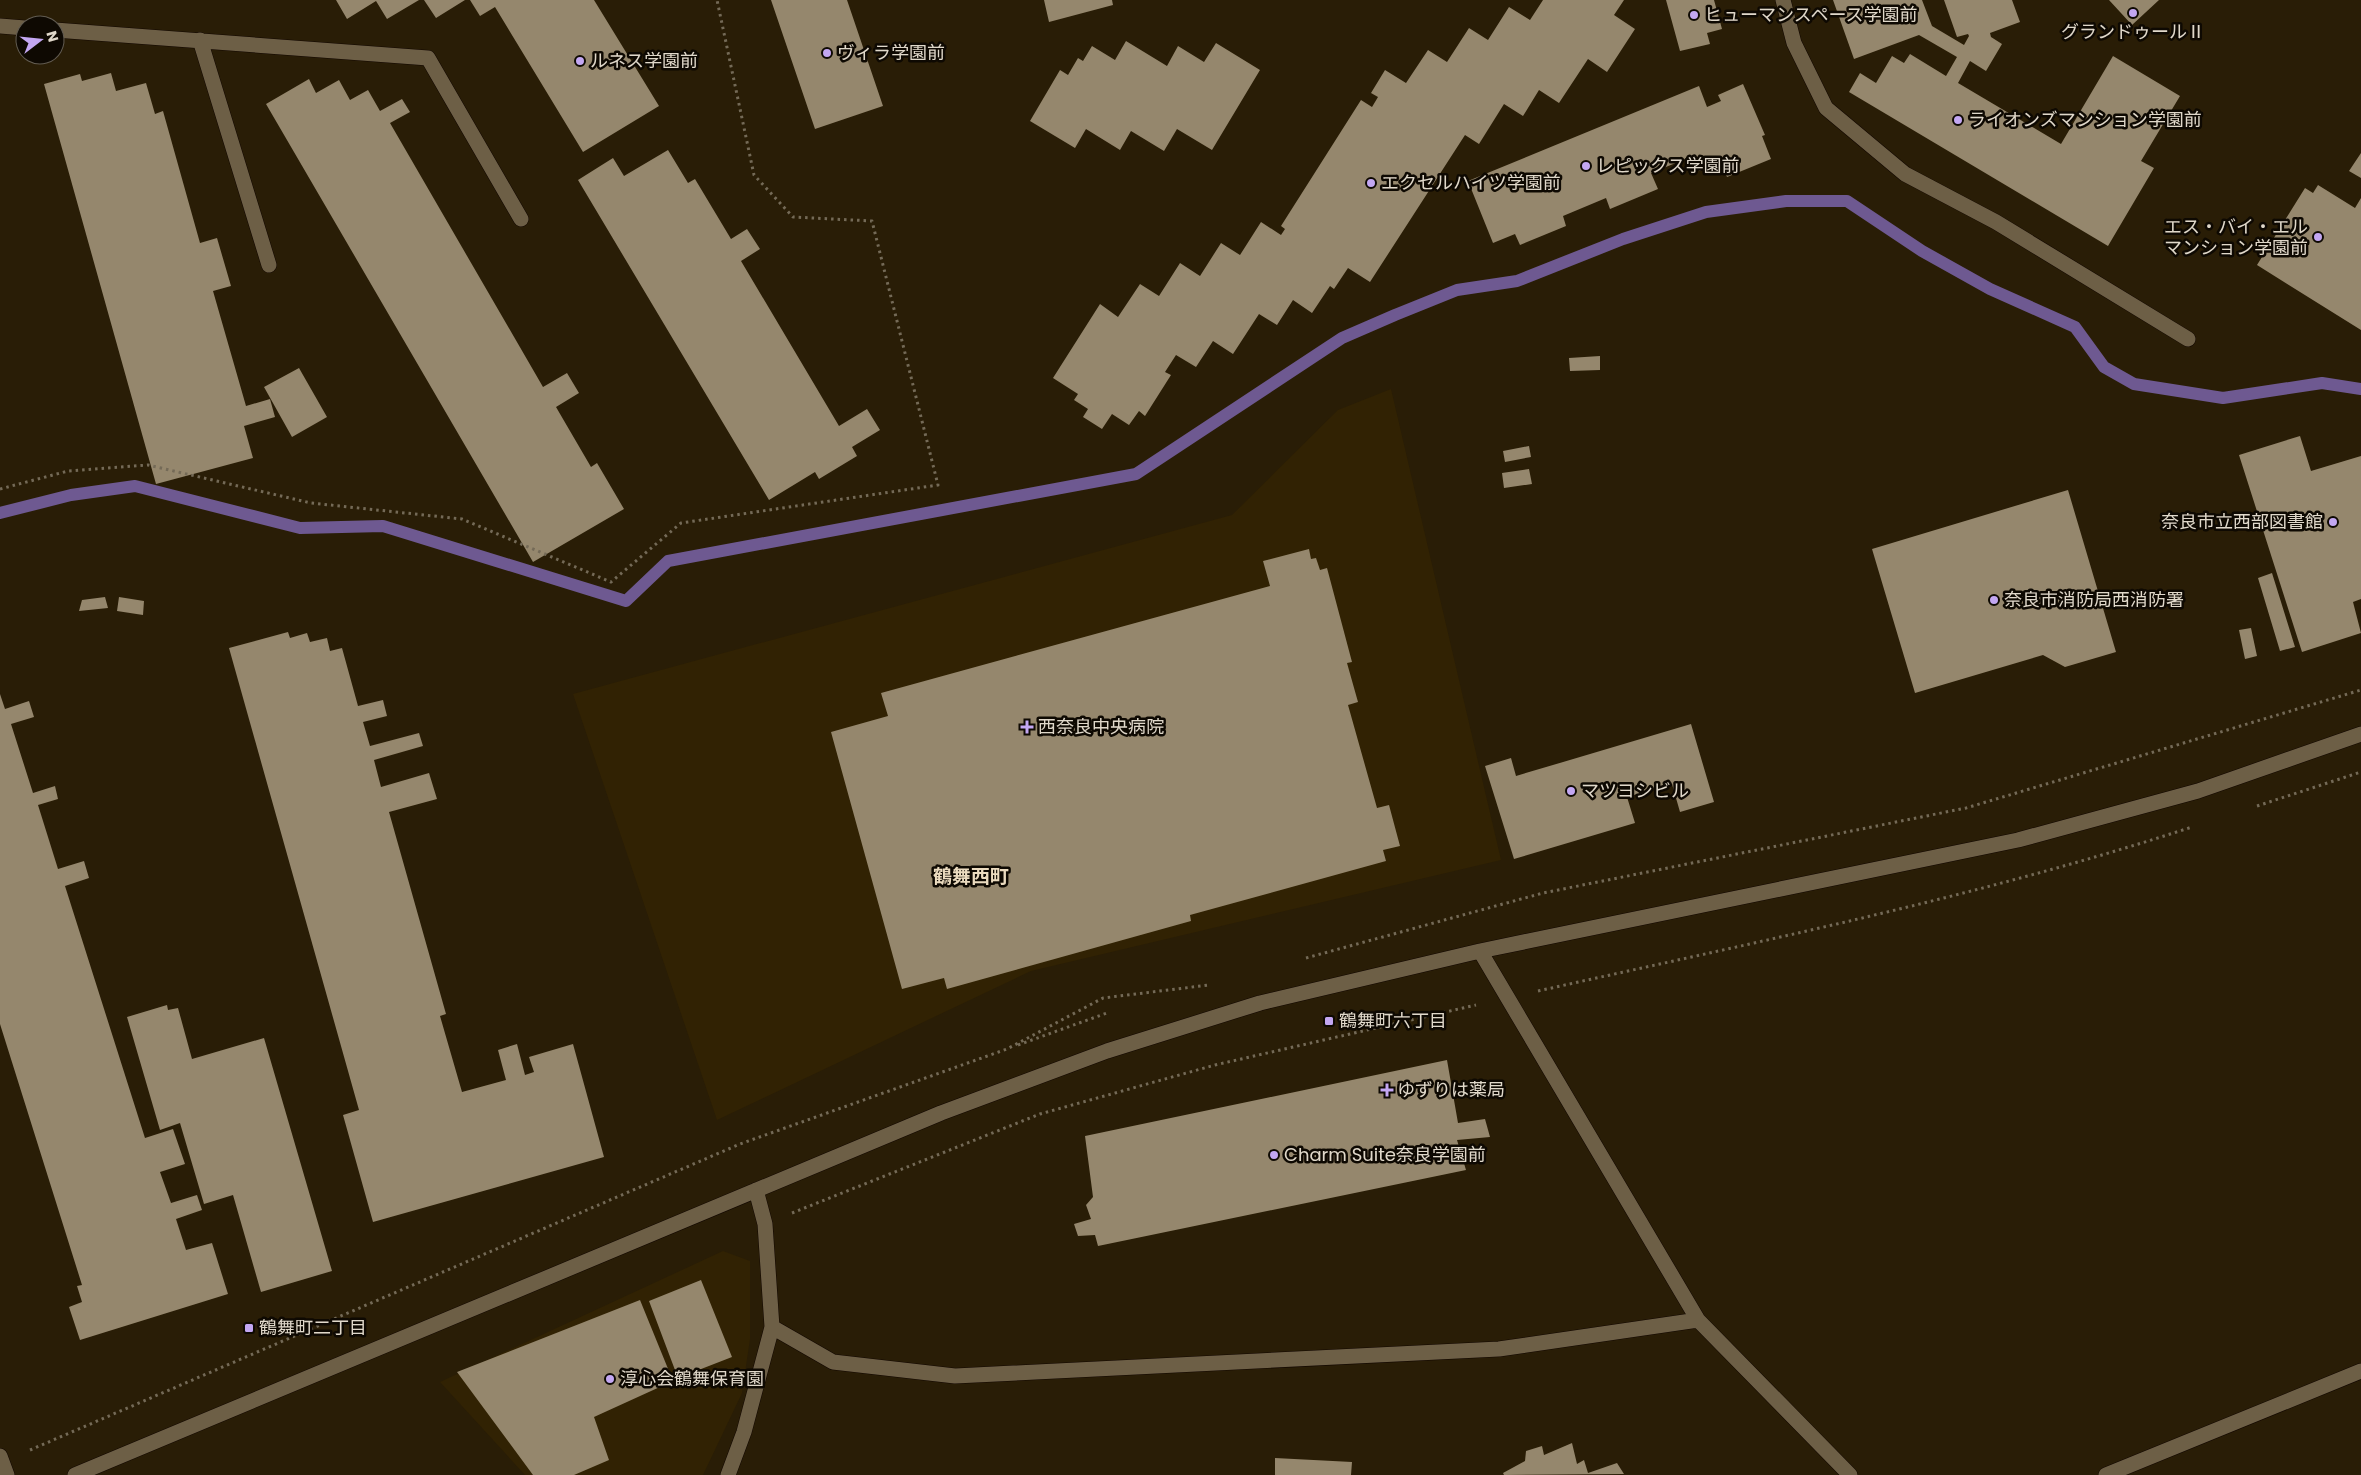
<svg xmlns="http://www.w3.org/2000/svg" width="2361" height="1475" font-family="Poppins,'Noto Sans JP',sans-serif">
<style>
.built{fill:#312203}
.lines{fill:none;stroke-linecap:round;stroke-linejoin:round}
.stream{stroke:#6e5991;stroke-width:12}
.building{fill:#95876d}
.minor-casing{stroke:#120700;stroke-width:16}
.path{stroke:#746a57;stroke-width:3;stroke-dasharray:2.5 4;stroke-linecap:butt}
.minor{stroke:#6d5f46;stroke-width:15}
.poi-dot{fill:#c3a7f2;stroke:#0e0902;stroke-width:2}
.labels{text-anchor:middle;stroke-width:5;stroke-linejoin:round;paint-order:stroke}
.poi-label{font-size:18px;fill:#e0d8ca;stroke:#0e0902;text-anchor:start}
.neighbourhood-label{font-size:19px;font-weight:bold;fill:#ebdbbf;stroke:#0e0902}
</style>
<rect width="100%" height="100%" fill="#291d06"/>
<!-- built -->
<path class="built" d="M 1391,389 L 1501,860 L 1031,971 L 717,1120 L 573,694 L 1232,515 L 1338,410 Z
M 723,1251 L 750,1261 L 750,1339 L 742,1393 L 703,1475 L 525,1475 L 440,1382 Z"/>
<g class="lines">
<!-- stream -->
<path class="stream" d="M 0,513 L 71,495 L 135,486 L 300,528 L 383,526 L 626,601 L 668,561 L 1136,474 L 1342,338 L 1395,315 L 1457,290 L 1517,281 L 1623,239 L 1706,212 L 1786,201 L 1847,201 L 1922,251 L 1990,289 L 2075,327 L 2104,367 L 2134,384 L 2223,398 L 2322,383 L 2361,389"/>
</g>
<!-- building -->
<path class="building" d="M 336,0 L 419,0 L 387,19 L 376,1 L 347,19 Z
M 424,0 L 465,0 L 436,18 Z
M 470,0 L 594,0 L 659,106 L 583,152 L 495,7 L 480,16 Z
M 771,0 L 847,0 L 883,106 L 815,129 Z
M 1044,0 L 1112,0 L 1113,5 L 1049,22 Z
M 1543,0 L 1624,0 L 1614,15 L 1635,29 L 1607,72 L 1588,59 L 1559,103 L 1539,90 L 1523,116 L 1504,104 L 1479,144 L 1465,135 L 1370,282 L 1348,268 L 1334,289 L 1330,286 L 1312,313 L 1293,300 L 1277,325 L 1259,314 L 1233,354 L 1213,341 L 1196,367 L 1176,355 L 1165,372 L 1171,375 L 1145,416 L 1139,411 L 1129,425 L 1112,414 L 1102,429 L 1083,417 L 1088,409 L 1074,400 L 1078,394 L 1053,378 L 1100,304 L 1118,317 L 1140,284 L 1159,296 L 1180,263 L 1200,276 L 1221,243 L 1240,255 L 1261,222 L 1281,235 L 1285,229 L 1281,226 L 1361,100 L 1372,107 L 1378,97 L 1371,93 L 1385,70 L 1406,83 L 1428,50 L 1447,62 L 1469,28 L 1488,40 L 1509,7 L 1530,20 Z
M 1666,0 L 1714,0 L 1722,29 L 1707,33 L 1710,44 L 1680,51 Z
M 1833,0 L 1922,0 L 1932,26 L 1964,45 L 1969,36 L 1968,34 L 1957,37 L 1944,0 L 2012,0 L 2020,22 L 1990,33 L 1991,37 L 2002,44 L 1986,71 L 1970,61 L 1958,83 L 2061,144 L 2113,56 L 2180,96 L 2141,161 L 2154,168 L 2108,246 L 1849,92 L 1860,73 L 1876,83 L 1892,56 L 1904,63 L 1910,54 L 1946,76 L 1957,57 L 1919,35 L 1854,59 Z
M 2109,0 L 2159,0 L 2132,25 Z
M 1126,41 L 1167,66 L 1178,46 L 1204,62 L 1216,43 L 1260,70 L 1212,150 L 1177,129 L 1164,151 L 1131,131 L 1120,150 L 1086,129 L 1075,148 L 1030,121 L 1060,70 L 1068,75 L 1078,58 L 1083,61 L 1092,46 L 1115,60 Z
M 111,73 L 116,91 L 146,83 L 155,114 L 163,111 L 200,243 L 217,238 L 231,286 L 213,291 L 246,406 L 270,399 L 275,417 L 244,426 L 253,458 L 156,484 L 44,84 L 80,74 L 82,81 Z
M 309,79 L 316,93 L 339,80 L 350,100 L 368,90 L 380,111 L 402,99 L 410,112 L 390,123 L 543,387 L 567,373 L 579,393 L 556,407 L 591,467 L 597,463 L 624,509 L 533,562 L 266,104 Z
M 1743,84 L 1765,135 L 1762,136 L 1771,159 L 1727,177 L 1721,162 L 1699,171 L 1693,156 L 1651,173 L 1658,189 L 1610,209 L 1606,198 L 1563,216 L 1566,226 L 1520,245 L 1515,234 L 1493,243 L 1468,181 L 1699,86 L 1707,107 L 1721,101 L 1718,95 Z
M 668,150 L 688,183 L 695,179 L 731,239 L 747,229 L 760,249 L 741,261 L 839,426 L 867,409 L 880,430 L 852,447 L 857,456 L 819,479 L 815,472 L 769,500 L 578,180 L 613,158 L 624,176 Z
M 2361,153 L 2361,178 L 2349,171 Z
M 2318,185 L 2355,208 L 2361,198 L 2361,330 L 2257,265 L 2305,188 L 2313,193 Z
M 1600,356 L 1600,370 L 1570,371 L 1569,358 Z
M 299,368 L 327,417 L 292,437 L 264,387 Z
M 2300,436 L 2311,471 L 2361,456 L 2361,599 L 2353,602 L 2361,633 L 2302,652 L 2239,455 Z
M 1529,446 L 1531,457 L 1505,462 L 1503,451 Z
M 1529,469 L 1532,484 L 1504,488 L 1502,473 Z
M 2068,490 L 2116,652 L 2065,667 L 2043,655 L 1915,693 L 1872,549 Z
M 1309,549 L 1311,559 L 1316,558 L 1320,570 L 1327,568 L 1352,662 L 1347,663 L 1358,702 L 1348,705 L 1377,808 L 1389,805 L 1400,846 L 1383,850 L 1386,861 L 1190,915 L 1191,921 L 947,989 L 944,978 L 902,989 L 831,732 L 888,716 L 881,693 L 1270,586 L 1263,561 Z
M 2272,573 L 2295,647 L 2280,651 L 2258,578 Z
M 105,597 L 108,608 L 79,611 L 82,600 Z
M 119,597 L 144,601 L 143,615 L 117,611 Z
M 2251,628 L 2257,656 L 2245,659 L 2239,630 Z
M 288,632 L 290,638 L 307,633 L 310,642 L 327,638 L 330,651 L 342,648 L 358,706 L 383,700 L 387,716 L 363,722 L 370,746 L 419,733 L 423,746 L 374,760 L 381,787 L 429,773 L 437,799 L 389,812 L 446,1014 L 440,1016 L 462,1092 L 506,1080 L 498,1050 L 517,1044 L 525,1075 L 534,1072 L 529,1057 L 573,1044 L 604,1157 L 373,1222 L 343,1115 L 359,1110 L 229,648 Z
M 0,694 L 5,709 L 29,701 L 34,717 L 11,724 L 33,793 L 55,786 L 58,799 L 38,805 L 58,869 L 84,861 L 89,878 L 65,886 L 145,1138 L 173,1129 L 185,1164 L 160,1172 L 171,1203 L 197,1195 L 202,1210 L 176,1219 L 186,1250 L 212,1243 L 228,1294 L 80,1340 L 69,1307 L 82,1302 L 77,1286 L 82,1285 L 0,1024 Z
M 1691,724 L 1714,802 L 1680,812 L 1672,784 L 1627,797 L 1635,823 L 1514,859 L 1485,766 L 1511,758 L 1516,776 Z
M 167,1005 L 168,1010 L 178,1008 L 192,1059 L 264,1038 L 332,1271 L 261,1292 L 233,1195 L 204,1204 L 180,1123 L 160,1130 L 127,1017 Z
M 1447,1060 L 1458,1123 L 1485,1119 L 1490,1137 L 1457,1140 L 1466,1170 L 1098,1246 L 1095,1235 L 1078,1236 L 1074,1224 L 1091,1219 L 1086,1205 L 1093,1197 L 1085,1136 Z
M 701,1280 L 732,1357 L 678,1378 L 649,1301 Z
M 640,1300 L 673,1381 L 594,1417 L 609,1460 L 574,1475 L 533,1475 L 457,1372 Z
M 1572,1443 L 1577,1464 L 1584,1460 L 1588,1473 L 1617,1463 L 1624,1474 L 1504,1475 L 1503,1473 L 1525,1461 L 1526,1451 L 1542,1446 L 1544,1455 Z
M 1275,1458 L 1352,1462 L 1351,1475 L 1275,1475 Z"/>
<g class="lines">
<defs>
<path id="minor" d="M 1783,0 L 1794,43 L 1826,108 L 1905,174 L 1996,222 L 2188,339
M 0,26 L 25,28
M 55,30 L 428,58 L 521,219
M 200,40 L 269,265
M 1698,1320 L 1850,1475
M 772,1327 L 833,1362 L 955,1376 L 1499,1349 L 1698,1320 L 1480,951
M 0,1456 L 7,1475
M 75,1475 L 941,1113 L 1107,1051 L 1260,1003 L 1480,951 L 2018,840 L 2198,791 L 2361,734
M 728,1475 L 744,1432 L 772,1327 L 765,1224 L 756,1190
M 2106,1475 L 2361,1371"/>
</defs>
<!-- minor casing -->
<use href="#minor" class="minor-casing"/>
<!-- path -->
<path class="path" d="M 0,489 L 68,471 L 148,465 L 311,503 L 462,519 L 611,582 L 681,523 L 938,485 L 872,221 L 793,217 L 754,175 L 717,0
M 2257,806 L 2361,772
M 1306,958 L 1543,893 L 1966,808 L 2361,690
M 1538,991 C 1757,942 1978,897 2192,827
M 1018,1045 L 1107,1013
M 792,1213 L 1040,1114 L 1215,1065 L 1476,1005
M 30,1450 L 740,1144 L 1007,1049 L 1103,998 L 1209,985"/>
<!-- minor -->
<use href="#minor" class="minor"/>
</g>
<!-- markers -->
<g class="poi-dot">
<circle cx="2133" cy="13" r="5"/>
<circle cx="1694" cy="15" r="5"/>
<circle cx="827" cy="53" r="5"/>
<circle cx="580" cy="61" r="5"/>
<circle cx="1958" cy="120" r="5"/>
<circle cx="1586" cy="166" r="5"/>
<circle cx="1371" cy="183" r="5"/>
<circle cx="2318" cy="237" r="5"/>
<circle cx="2333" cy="522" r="5"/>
<circle cx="1994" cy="600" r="5"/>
<path d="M1024.5 719.5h5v5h5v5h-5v5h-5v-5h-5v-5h5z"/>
<circle cx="1571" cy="791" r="5"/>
<rect x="1324" y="1016" width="10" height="10" rx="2.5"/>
<path d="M1384.5 1082.5h5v5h5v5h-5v5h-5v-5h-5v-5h5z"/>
<circle cx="1274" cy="1155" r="5"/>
<rect x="244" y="1323" width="10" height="10" rx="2.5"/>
<circle cx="610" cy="1379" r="5"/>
</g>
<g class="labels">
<!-- poi labels -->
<g class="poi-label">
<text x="1704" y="21">ヒューマンスペース学園前</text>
<text x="2133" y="38" text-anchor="middle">グランドゥールⅡ</text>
<text x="837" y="59">ヴィラ学園前</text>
<text x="590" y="67">ルネス学園前</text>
<text x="1968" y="126">ライオンズマンション学園前</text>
<text x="1596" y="172">レピックス学園前</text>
<text x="1381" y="189">エクセルハイツ学園前</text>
<text x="2308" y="233" text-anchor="end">エス・バイ・エル<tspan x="2308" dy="21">マンション学園前</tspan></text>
<text x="2323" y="528" text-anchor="end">奈良市立西部図書館</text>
<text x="2004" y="606">奈良市消防局西消防署</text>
<text x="1038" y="733">西奈良中央病院</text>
<text x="1581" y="797">マツヨシビル</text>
<text x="1339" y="1027">鶴舞町六丁目</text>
<text x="1397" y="1096">ゆずりは薬局</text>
<text x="1284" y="1161">Charm Suite奈良学園前</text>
<text x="259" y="1334">鶴舞町二丁目</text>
<text x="620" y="1385">淳心会鶴舞保育園</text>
</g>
<!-- neighbourhood labels -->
<g class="neighbourhood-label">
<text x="971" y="883">鶴舞西町</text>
</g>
</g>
<!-- north arrow -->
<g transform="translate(40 40) rotate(74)"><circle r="24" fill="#0e0902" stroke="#625c52"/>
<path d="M0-4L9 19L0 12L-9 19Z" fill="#c3a7f2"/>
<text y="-8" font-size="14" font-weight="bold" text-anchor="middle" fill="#e0d8ca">N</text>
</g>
</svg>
